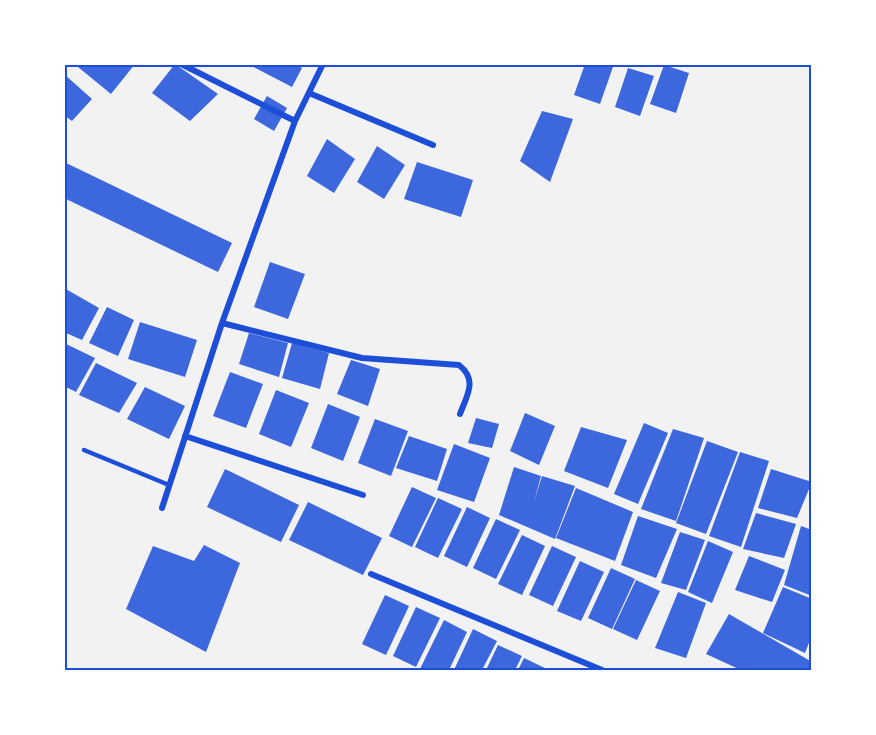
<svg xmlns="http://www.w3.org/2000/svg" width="876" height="735" font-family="Jost,sans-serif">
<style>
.building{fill:#3d67dc}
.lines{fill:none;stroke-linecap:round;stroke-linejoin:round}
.service{stroke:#1d4ed8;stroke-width:4.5}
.minor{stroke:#1d4ed8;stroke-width:6}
.neatline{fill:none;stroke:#1d4ed8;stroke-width:2}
</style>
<rect width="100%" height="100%" fill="#f2f2f2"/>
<!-- building -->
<path class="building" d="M 80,64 L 135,64 L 111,94 L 78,67 Z
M 175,64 L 218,94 L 190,121 L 152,93 Z
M 248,64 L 296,64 L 302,68 L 292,87 Z
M 585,64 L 614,64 L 600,104 L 574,95 Z
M 664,65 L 689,73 L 676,113 L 650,104 Z
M 628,68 L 654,76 L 640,116 L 615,107 Z
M 64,74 L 92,99 L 72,121 L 64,115 Z
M 267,96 L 287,108 L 274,131 L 254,119 Z
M 542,111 L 573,119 L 550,182 L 520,161 Z
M 327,139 L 355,159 L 334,193 L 307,176 Z
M 377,146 L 405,165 L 384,199 L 357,182 Z
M 64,162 L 232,243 L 218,272 L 64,198 Z
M 417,162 L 473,180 L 461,217 L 404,199 Z
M 270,262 L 305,274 L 288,319 L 254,307 Z
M 64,288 L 99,308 L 82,340 L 64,332 Z
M 107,307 L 134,320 L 118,356 L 89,343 Z
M 140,322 L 197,340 L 185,377 L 128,359 Z
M 249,333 L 288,343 L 279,377 L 239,364 Z
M 64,343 L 95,358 L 76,392 L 64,386 Z
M 292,343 L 329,353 L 320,389 L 282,378 Z
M 351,360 L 380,369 L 368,406 L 337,394 Z
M 96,363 L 137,383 L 119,413 L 79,395 Z
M 230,372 L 263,384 L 246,428 L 213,416 Z
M 145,387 L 185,406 L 169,439 L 127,419 Z
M 276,390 L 309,403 L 291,447 L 259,434 Z
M 328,404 L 360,417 L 343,461 L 311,448 Z
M 525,413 L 555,426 L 539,465 L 510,451 Z
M 476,418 L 499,424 L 492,448 L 468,443 Z
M 375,419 L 408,431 L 391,476 L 358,463 Z
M 644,423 L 668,433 L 638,504 L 614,494 Z
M 581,427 L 627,440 L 608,488 L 564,471 Z
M 673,429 L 704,438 L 676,521 L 641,509 Z
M 409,436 L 447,449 L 437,481 L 396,468 Z
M 707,441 L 738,452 L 706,534 L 676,523 Z
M 454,444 L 490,458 L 474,502 L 437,490 Z
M 740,452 L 769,461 L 741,547 L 709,536 Z
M 514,467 L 541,476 L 534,502 L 542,476 L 575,486 L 555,539 L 499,515 Z
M 225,469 L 299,505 L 281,542 L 207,507 Z
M 771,469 L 812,482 L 797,518 L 758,508 Z
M 412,487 L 436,498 L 412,547 L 389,536 Z
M 576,488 L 633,512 L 615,561 L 556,538 Z
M 438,498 L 462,509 L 438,558 L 415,547 Z
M 308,502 L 382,538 L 363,575 L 289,540 Z
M 467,507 L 490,518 L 467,567 L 444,556 Z
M 756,513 L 796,524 L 784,558 L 743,549 Z
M 638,516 L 677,529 L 656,578 L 621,565 Z
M 496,519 L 520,530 L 496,579 L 473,568 Z
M 801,526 L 812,530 L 812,596 L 784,585 Z
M 680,532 L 705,540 L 686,590 L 661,583 Z
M 522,535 L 545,546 L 522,595 L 498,584 Z
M 708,541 L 733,552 L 712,603 L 688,592 Z
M 204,545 L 240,563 L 206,652 L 126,609 L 153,546 L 194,561 Z
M 552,546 L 576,557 L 553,606 L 529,595 Z
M 749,556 L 785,570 L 772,602 L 735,590 Z
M 580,561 L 604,572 L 581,621 L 557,611 Z
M 611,568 L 635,579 L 612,629 L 588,618 Z
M 636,580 L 660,591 L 637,640 L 613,629 Z
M 783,587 L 812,599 L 812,635 L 805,653 L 763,633 Z
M 678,592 L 706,603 L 686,658 L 655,648 Z
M 385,595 L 409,606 L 386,655 L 362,644 Z
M 416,607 L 440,618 L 416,667 L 393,656 Z
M 729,614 L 812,662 L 812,670 L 741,670 L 706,654 Z
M 444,620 L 467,632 L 449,670 L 423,670 L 420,669 Z
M 473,629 L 497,641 L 482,670 L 454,670 Z
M 498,645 L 522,656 L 515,670 L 486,670 Z
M 524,658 L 549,670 L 518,670 Z"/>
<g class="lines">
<!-- service -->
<path class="service" d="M 84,450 L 169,485"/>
<!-- minor -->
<path class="minor" d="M 181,64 L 295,121
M 309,93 L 433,145
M 222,323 L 362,358 L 459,365 C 478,380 467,395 460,414
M 185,436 L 363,495
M 162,508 L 222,323 L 295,121 L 323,64
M 371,574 L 602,670"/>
</g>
<!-- border -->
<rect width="876" height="735" fill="none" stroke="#ffffff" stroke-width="132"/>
<rect x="66" y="66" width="744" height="603" class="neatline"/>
</svg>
